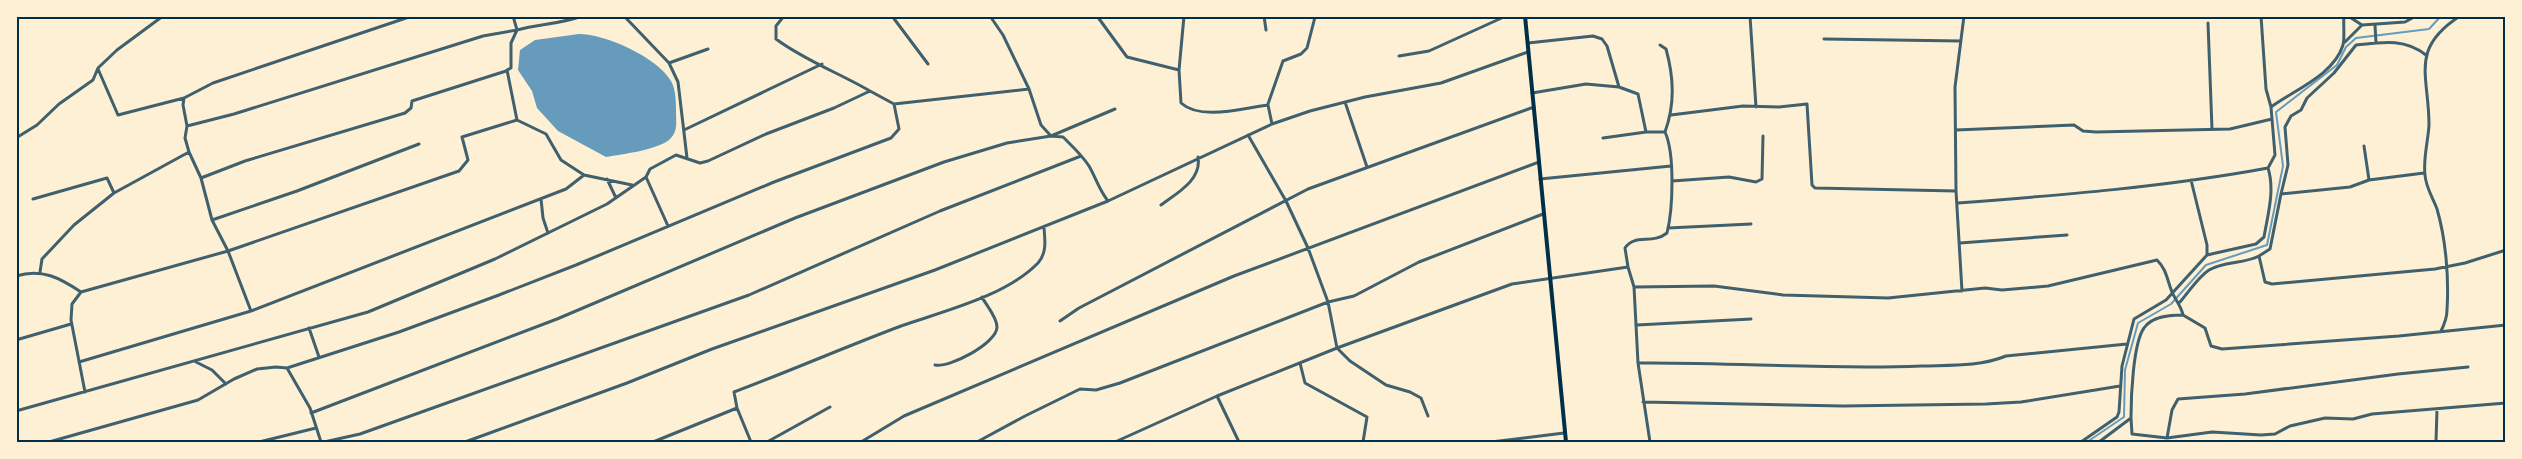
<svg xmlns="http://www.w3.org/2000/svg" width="2522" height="459" font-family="'PT Sans',sans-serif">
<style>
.water{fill:#669bbc}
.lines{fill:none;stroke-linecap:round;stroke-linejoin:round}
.stream{stroke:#669bbc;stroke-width:2}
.minor{stroke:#3f606c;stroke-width:3}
.secondary{stroke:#003049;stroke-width:4}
.neatline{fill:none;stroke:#003049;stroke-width:2}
</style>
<rect width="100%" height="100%" fill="#fdf0d5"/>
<!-- water -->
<path class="water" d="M 579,34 C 605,34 657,57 671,81 C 676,89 676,103 676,112 C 676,122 678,130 671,138 C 660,150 622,154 606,157 L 558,131 L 537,108 L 532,91 L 518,70 L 520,50 L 535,40 Z"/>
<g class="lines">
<!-- stream -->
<path class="stream" d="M 2087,442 L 2124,417 L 2125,370 L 2138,323 L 2171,304 L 2206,265 L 2267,245 L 2283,166 L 2276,112 L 2337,65 L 2346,47 L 2356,38 L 2429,29 L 2441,16"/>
<!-- minor -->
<path class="minor" d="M 513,16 L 517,30 C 539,24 561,24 582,16
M 624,16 L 669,63 L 678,82 L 687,158
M 784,16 L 776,26 L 776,39 C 804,60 839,73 870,91
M 892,16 L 928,64
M 990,16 L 1003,35 L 1029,89
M 1097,16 L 1127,57 L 1179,70 L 1181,103 C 1201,121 1243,108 1268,105 L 1272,124
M 1264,16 L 1266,30
M 1750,16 L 1756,107
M 2348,16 L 2362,25
M 2208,23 L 2212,129
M 2375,25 L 2376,43
M 1824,39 L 1961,41
M 2345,42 L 2362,25 L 2405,22 L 2416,16
M 1528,43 L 1593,36 L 1602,39 L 1607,46 L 1619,87 L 1638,94 L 1646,132 L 1665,132 C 1675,154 1673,209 1667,233 C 1652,245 1635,233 1625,248 L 1628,267
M 1660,45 L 1666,49 C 1674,78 1675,104 1665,132
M 1399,56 L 1429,51 L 1506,16
M 669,63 L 708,49
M 98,69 L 118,115 L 184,98
M 1179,70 L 1184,16
M 1532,93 L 1586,84 L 1619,87
M 1345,102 L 1367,167
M 1268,104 L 1283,61 L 1301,54 L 1307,48 L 1315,17
M 2271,107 C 2294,90 2334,75 2343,45 C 2345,37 2343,25 2344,16
M 1671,115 L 1743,106 L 1779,107 L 1807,104 L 1812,185 L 1815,188 L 1956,191
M 187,126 L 234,114 L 483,36 L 517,30 L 511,43 L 511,68 L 507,70 L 517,120
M 684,130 L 822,64
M 1956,130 L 2074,125 L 2083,131 L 2096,132 L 2230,129 L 2272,119
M 1248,135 L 1286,201 L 1308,248 L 1328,302 L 1337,348 L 1350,361 L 1386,385 L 1410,392 L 1421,398 L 1428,416
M 16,138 L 37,125 L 59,104 L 93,80 L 98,68 L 117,50 L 163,16
M 1603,138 L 1646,132
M 2364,146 L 2369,180
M 646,177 L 668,226
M 201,178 L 245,161 L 405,113 L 411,108 L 412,101 L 506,71
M 607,179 L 616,198
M 1540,179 L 1671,166
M 2191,180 L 2207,245 L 2207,255
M 1672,181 L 1729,177 L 1756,182 L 1762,179 L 1763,136
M 2281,194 L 2288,165 L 2285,127 L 2291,116 L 2301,110 L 2307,98 L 2334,73 L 2356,45 C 2382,42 2405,38 2426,55
M 33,199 L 107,178 L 114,193
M 541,199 L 543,218 L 548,233
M 1958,203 C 2062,195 2165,187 2268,168 L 2275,155 L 2271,107 L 2266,89 L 2261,16
M 1161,205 C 1177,193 1202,180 1198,157
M 212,220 L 297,191 L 419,144
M 1668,228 L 1751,224
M 1960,243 L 2067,235
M 2259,256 L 2270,249 L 2281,194 L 2350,187 L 2369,180 L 2424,173
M 40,272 L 42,259 L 74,225 L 114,193 L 189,152
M 16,276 C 42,268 60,278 81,292 L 228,251 L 459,171 L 468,160 L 462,137 L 517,120 L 546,134 L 561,160 L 584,175
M 1634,287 L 1714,286 L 1783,295 L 1888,298 L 1985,288 L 2002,290 L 2048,286 L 2157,260 C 2167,270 2167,280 2172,292 C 2176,301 2181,306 2183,315 L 2205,328 L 2211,346 L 2222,349 L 2399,336 L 2506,325
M 1962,291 L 1956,191 L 1955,87 L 1964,16
M 81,292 L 72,304 L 71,320 L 85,392
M 2180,302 C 2188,293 2198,277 2209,270 C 2223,261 2244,264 2259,256 L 2265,282 L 2272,284 L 2435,269 L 2465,263 L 2506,250
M 251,311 L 228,251 L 212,220 L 201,178 L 189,152 L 185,138 L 187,126 L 183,105 L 184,98 L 213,83 L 412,16
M 1060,321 L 1079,308 L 1308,189 L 1534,107
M 1637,325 L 1751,319
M 309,328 L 319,357
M 2441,331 C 2444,325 2447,317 2447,310 C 2449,278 2446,240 2437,209 C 2433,198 2426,188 2425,175 C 2423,158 2428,142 2429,125 C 2429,75 2409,49 2460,16
M 16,340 L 71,324
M 79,362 L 251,311 L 566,189 L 584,175 L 632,185
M 196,362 L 212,370 L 226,384
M 1300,363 L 1305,383 L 1367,417 L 1363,442
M 1638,363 C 1732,362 1826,370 1921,366 C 1950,365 1979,367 2006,356 L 2127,344
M 935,365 C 950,368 997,343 997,327 C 997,317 986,305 982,297
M 287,368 L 310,408 L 321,442
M 1217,396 L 1239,442
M 1643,402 L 1843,406 L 1986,404 L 2021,402 L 2120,386
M 737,408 L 751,442
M 16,411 L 368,312 L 495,259 L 607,204 L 646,177 L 650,169 L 676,155 L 700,163 L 708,161 L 766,134 L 834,108 L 870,91 L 894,104 L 1029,89 L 1041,125 L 1051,136 L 1063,137 C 1072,146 1082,155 1089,166 C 1096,178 1099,190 1108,201 L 1272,124 L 1310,111 L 1365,97 L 1441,83 L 1528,52
M 311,413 L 557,319 L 795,218 L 944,162 L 1007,143 L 1051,136 L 1115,109
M 2131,417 C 2131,398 2133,343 2144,328 C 2152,316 2170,315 2183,315
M 2167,438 L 2172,410 L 2178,399 L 2245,394 L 2398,374 L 2468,367
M 49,442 L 198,400 L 234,379 L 257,369 L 276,367 L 287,368 L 399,332 L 499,295 L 576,265 L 774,182 L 891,138 L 899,129 L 894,104
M 259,442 L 316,428
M 324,442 L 360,434 L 749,295 L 940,211 L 1081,156
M 465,442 L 627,383 L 712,349 L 935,270 L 1108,201
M 653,442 L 737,408 L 734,392 C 790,371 845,347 901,326 C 944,311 1006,296 1038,263 C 1047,253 1045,240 1044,228
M 767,442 L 830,407
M 861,442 L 904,416 L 1234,276 L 1539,162
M 977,442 L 1025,416 L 1080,389 L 1096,390 L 1120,383 L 1328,302 L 1354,296 L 1419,262 L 1543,214
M 1115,442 L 1217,396 L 1337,348 L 1512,284 L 1628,267 L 1634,287 L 1638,363 L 1650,442
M 1491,442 L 1564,433
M 1678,442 L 1784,442
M 2081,442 L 2117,417 L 2119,412 L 2122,366 L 2134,319 L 2166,300 L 2207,255 L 2256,244 L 2264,237 C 2268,214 2275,190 2268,168
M 2099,442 L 2131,418 L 2132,434 L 2167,438 L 2212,432 L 2261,435 L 2275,434 L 2290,426 L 2325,418 L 2353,419 L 2372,414 L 2506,403
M 2436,442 L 2437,409"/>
<!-- secondary -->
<path class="secondary" d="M 1525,16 L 1566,442"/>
</g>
<!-- border -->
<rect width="2522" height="459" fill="none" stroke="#fdf0d5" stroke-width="36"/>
<rect x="18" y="18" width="2486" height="423" class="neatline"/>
</svg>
